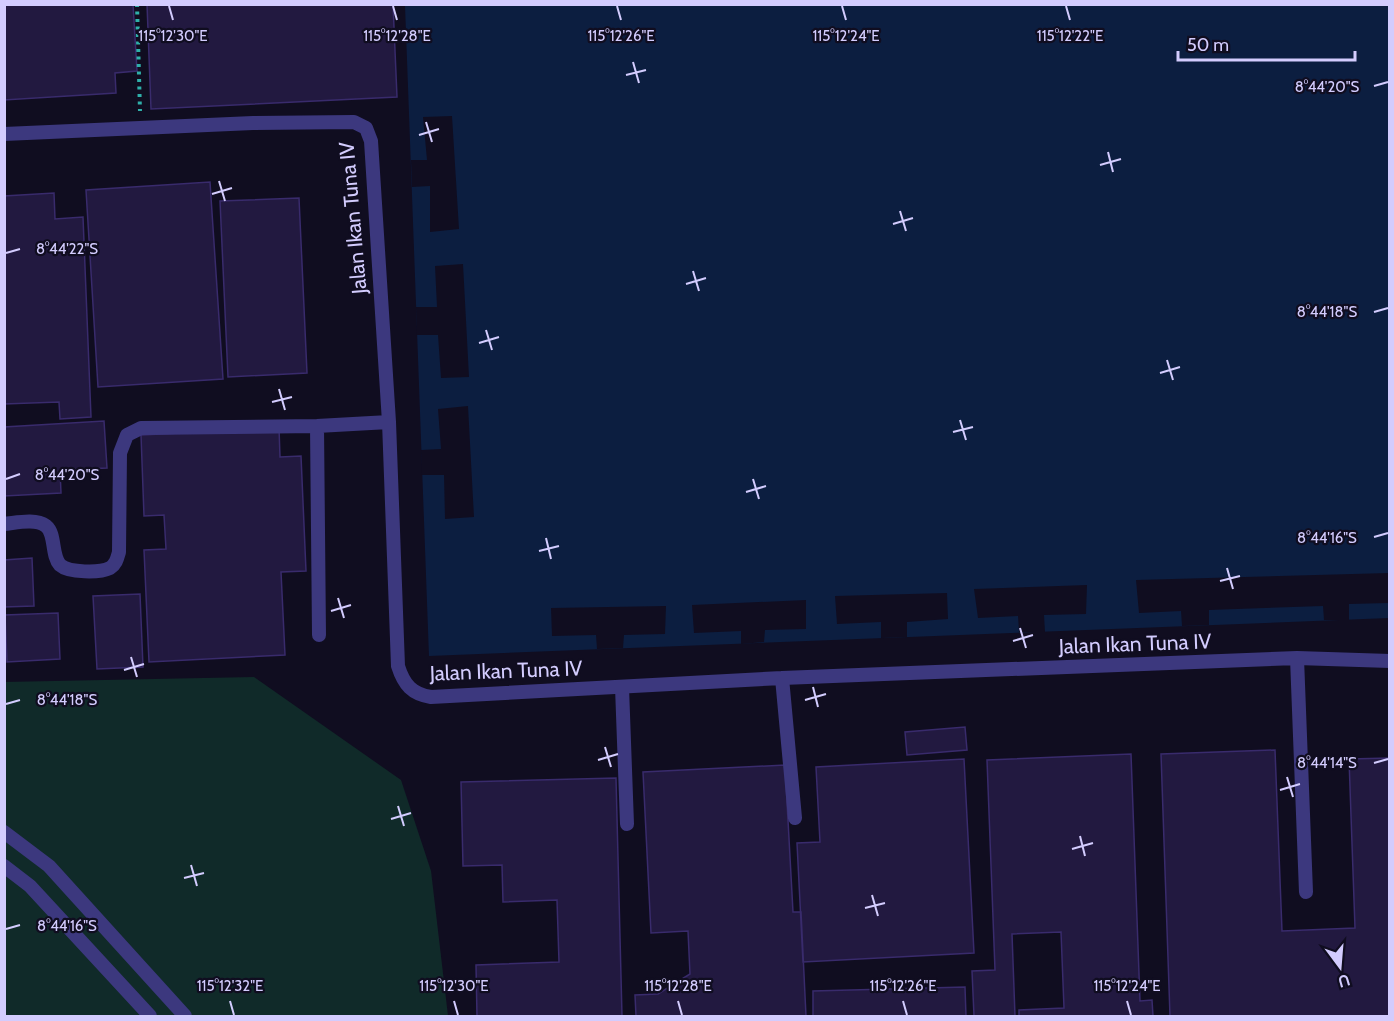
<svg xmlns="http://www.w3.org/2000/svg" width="1394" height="1021" font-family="Cabin,sans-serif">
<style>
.green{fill:#102a29}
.water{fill:#0c1e40}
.pier{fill:#100d20}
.building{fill:#221940;stroke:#392b6c;stroke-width:1.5}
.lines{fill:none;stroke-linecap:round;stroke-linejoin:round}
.path{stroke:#2fb0aa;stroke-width:4;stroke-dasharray:3 4.5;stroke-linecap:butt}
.service{stroke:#3c387e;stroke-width:14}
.ticks{fill:none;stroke:#d3ccfe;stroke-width:2}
.labels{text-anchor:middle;stroke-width:4.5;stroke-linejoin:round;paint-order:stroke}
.street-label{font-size:21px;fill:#d3ccfe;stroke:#100d20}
.ticks-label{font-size:15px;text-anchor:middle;fill:#d3ccfe;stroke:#100d20;stroke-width:4.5;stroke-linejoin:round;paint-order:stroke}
</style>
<rect width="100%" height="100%" fill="#100d20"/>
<!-- green -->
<path class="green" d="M 254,677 L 401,780 L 431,871 L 448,1016 L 5,1016 L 4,682 Z"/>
<!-- water -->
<path class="water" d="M 405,5 L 1389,5 L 1389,618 L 429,656 Z"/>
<!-- pier -->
<path class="pier" d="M 452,116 L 459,229 L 430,232 L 430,186 L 412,187 L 411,160 L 427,160 L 423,117 Z
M 463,264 L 469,377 L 441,378 L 438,335 L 417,335 L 416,307 L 437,307 L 435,266 Z
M 468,406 L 474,517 L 445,519 L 444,475 L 422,475 L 421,450 L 441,449 L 438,409 Z
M 1389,573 L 1389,603 L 1349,604 L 1349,620 L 1324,620 L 1323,606 L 1209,610 L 1209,625 L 1182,626 L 1181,611 L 1139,613 L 1136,580 Z
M 1087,585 L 1086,614 L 1044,615 L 1045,632 L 1019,632 L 1018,616 L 978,618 L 974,589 Z
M 947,593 L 948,619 L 907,622 L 907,637 L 881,638 L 881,622 L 837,624 L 835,596 Z
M 806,600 L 806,629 L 765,630 L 764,642 L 741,644 L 741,631 L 694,633 L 692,605 Z
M 666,606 L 665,634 L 624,635 L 623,648 L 597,649 L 596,635 L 552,636 L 551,608 Z"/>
<!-- building -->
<path class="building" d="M 4,4 L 133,4 L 137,71 L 115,73 L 116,93 L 4,100 Z
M 147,4 L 393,4 L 397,97 L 151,109 Z
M 210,182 L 223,379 L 98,387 L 86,190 Z
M 54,193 L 55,219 L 83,217 L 91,417 L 60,419 L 59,402 L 4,404 L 4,196 Z
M 299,198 L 307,373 L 228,377 L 220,201 Z
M 104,421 L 107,468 L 60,470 L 61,493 L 4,496 L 4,427 Z
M 279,428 L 280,457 L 301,456 L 306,571 L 281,572 L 285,655 L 149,662 L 144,550 L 166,549 L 164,515 L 144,516 L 141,435 Z
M 32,558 L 34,606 L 4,607 L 4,560 Z
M 140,594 L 143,667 L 97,669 L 93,596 Z
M 58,613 L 60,659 L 7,662 L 5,615 Z
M 965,727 L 967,750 L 907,755 L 905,732 Z
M 1275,750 L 1282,931 L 1355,928 L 1349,759 L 1390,758 L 1390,1016 L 1170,1016 L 1161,754 Z
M 1131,754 L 1140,1001 L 1152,1000 L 1153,1016 L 1019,1016 L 1019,1010 L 1064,1008 L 1061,932 L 1012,934 L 1015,1016 L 974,1016 L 972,971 L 995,970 L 987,760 Z
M 964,759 L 974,953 L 803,962 L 797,843 L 820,842 L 816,767 Z
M 785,765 L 793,912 L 801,912 L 806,1016 L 636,1016 L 635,995 L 658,994 L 690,974 L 688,931 L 651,933 L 643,772 Z
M 616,778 L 622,1016 L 477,1016 L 476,965 L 559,962 L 557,900 L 503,902 L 502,865 L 463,866 L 461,782 Z
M 965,987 L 966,1016 L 813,1016 L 813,991 Z"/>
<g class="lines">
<!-- path -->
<path class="path" d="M 137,4 L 140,111"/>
<!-- service -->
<path class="service" d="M 4,134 L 253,123 L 354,122 L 366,128 L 371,141 L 389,422 L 398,666 C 404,685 412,694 431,697 L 782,678 L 1297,658 L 1390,661
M 317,426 L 319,635
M 4,524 C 16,523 35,518 46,526 C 56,534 51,555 60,565 C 69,573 100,573 110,568 C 116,564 117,559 119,552 L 120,453 L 127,435 L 141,428 L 317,426 L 389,422
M 1297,658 L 1306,892
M 782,678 L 795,818
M 622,687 L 627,824
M 4,832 L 49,866 L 185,1016
M 4,866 L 30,886 L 150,1016"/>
</g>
<!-- ticks -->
<path class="ticks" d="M 169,6 L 173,20M 393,6 L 397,20M 617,6 L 621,20M 842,6 L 846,20M 1066,6 L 1070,20M 633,62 L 639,83M 626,75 L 646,70M 1374,86 L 1388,82M 426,122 L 432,142M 419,135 L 439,129M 1108,152 L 1113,172M 1100,165 L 1121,159M 219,181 L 225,201M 212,194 L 232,188M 900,211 L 906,231M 893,224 L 913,218M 6,253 L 20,249M 693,271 L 699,291M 686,284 L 706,278M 1374,312 L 1388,308M 486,330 L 492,350M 479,343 L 499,337M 1167,360 L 1173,380M 1160,373 L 1180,367M 279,389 L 285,410M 272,402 L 292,397M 960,420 L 966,440M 953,432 L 973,427M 6,479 L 20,474M 753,479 L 759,499M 746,492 L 766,486M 1374,537 L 1388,533M 546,538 L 551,559M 539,551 L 559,546M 1227,568 L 1233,589M 1220,581 L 1240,576M 338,598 L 344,618M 331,611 L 351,605M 1020,628 L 1026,648M 1013,641 L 1033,635M 131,657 L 137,677M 124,670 L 144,664M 813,687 L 818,707M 805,700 L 826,694M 6,704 L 20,700M 605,747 L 611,767M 598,760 L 618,754M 1374,763 L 1388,759M 1287,777 L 1293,797M 1280,790 L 1300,784M 398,806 L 404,826M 391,819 L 411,813M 1080,836 L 1085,856M 1072,849 L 1093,843M 191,865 L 197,886M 184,878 L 204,873M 872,895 L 878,916M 865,908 L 885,903M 6,929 L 20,925M 230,1001 L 234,1015M 454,1001 L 458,1015M 678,1001 L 682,1015M 903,1001 L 907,1015M 1127,1001 L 1131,1015"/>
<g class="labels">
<!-- street labels -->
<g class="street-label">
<text transform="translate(353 218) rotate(-95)" y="7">Jalan Ikan Tuna IV</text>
<text transform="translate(1135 644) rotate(-2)" y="7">Jalan Ikan Tuna IV</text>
<text transform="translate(506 671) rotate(-2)" y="7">Jalan Ikan Tuna IV</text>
</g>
</g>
<g class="ticks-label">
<text x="173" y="41">115°12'30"E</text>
<text x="397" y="41">115°12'28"E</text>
<text x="621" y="41">115°12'26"E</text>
<text x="846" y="41">115°12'24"E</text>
<text x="1070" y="41">115°12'22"E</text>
<text x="1327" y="92">8°44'20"S</text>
<text x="67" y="254">8°44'22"S</text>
<text x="1327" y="317">8°44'18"S</text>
<text x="67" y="480">8°44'20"S</text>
<text x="1327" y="543">8°44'16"S</text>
<text x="67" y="705">8°44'18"S</text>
<text x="1327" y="768">8°44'14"S</text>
<text x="67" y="931">8°44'16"S</text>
<text x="230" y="991">115°12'32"E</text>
<text x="454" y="991">115°12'30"E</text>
<text x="678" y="991">115°12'28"E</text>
<text x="903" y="991">115°12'26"E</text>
<text x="1127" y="991">115°12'24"E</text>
</g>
<!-- border -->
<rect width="1394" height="1021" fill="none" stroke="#d3ccfe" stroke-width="12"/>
<!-- north arrow -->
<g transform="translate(1340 967) rotate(164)" stroke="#100d20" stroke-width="4.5" paint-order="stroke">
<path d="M0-4.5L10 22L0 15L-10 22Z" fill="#d3ccfe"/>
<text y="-9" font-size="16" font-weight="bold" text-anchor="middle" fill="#d3ccfe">U</text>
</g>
<!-- scale -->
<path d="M1178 51v9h177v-9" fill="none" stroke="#d3ccfe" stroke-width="3"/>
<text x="1187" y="51" font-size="18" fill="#d3ccfe" stroke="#100d20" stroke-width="4.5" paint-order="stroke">50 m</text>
</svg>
